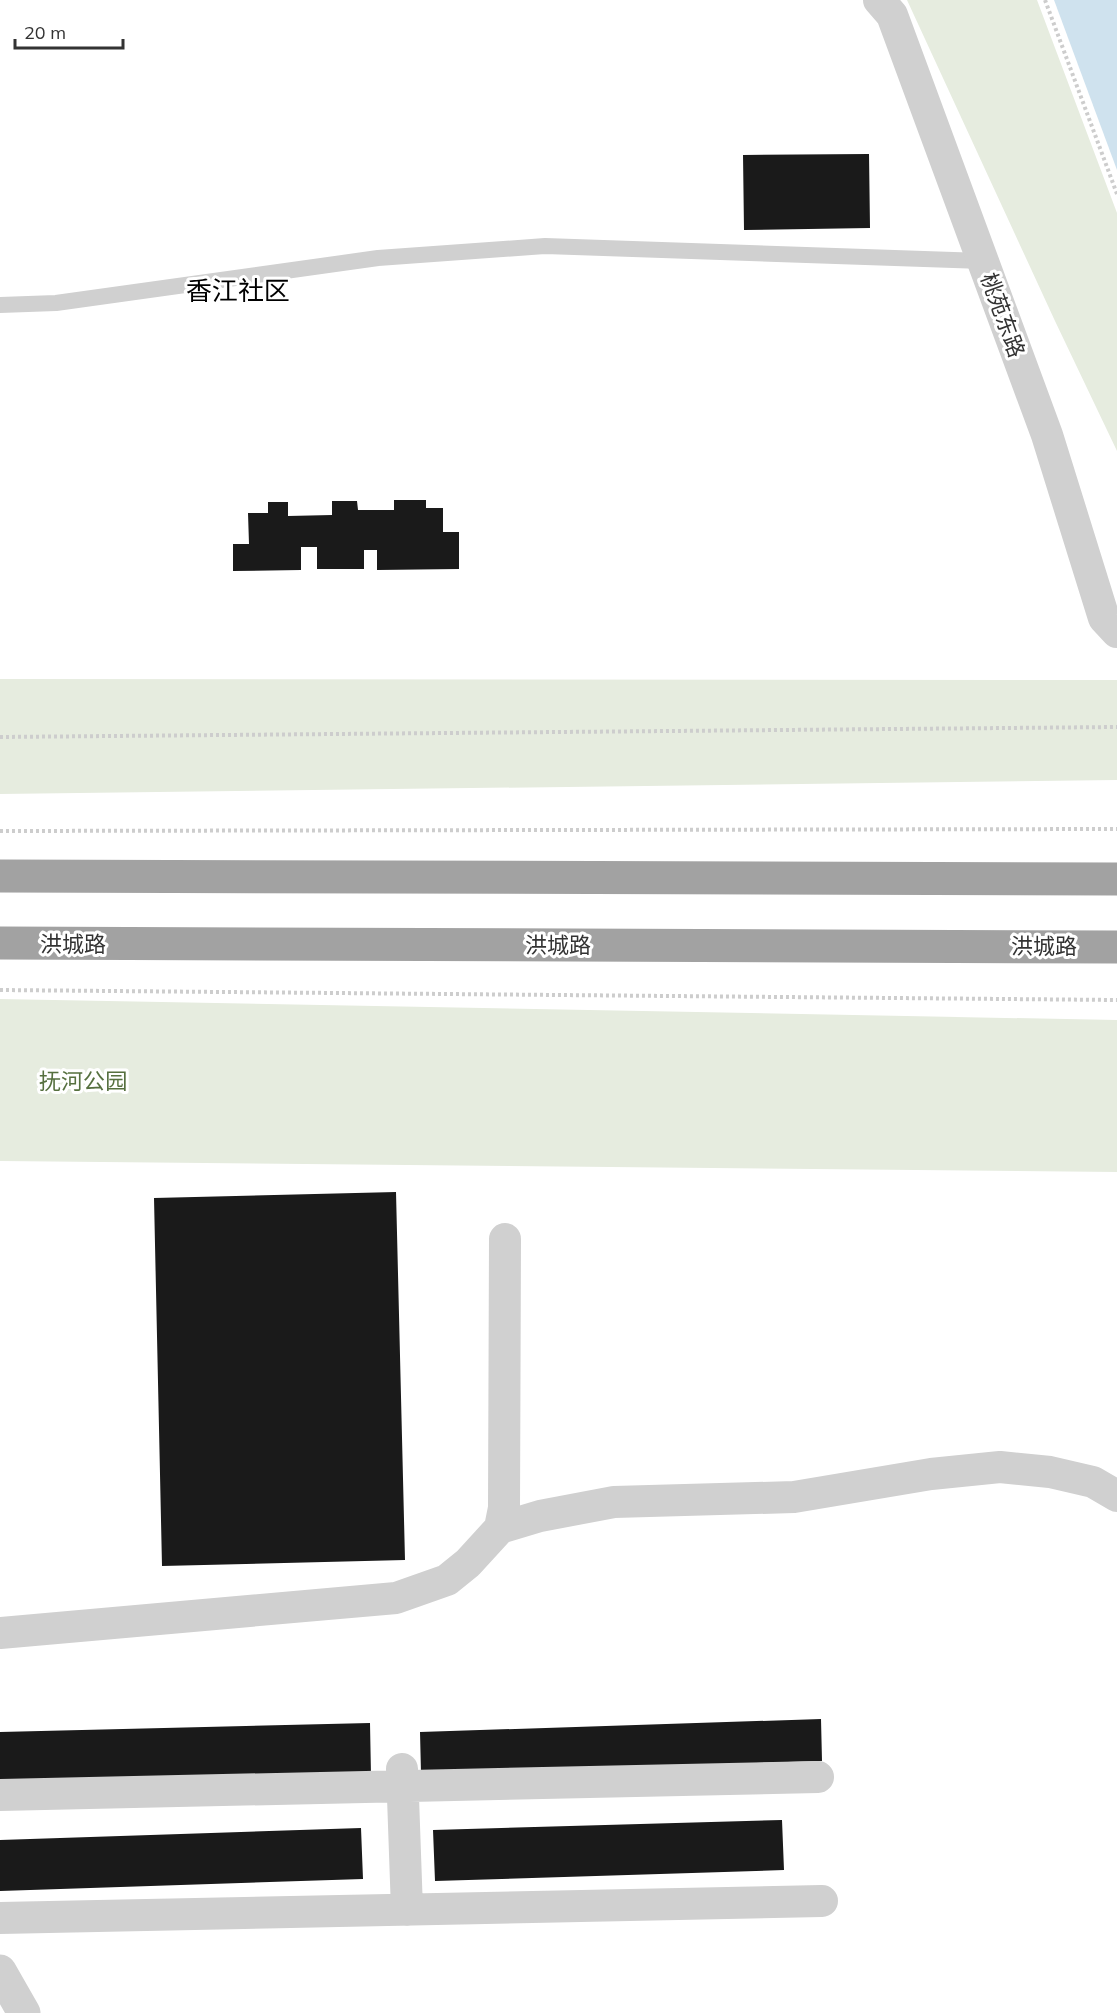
<svg xmlns="http://www.w3.org/2000/svg" width="1117" height="2013" font-family="Mulish,'Noto Sans SC',sans-serif">
<style>
.green{fill:#e6ecdf}
.water{fill:#cfe2ee}
.building{fill:#1a1a1a}
.lines{fill:none;stroke-linecap:round;stroke-linejoin:round}
.path{stroke:#cdcdcd;stroke-width:4;stroke-dasharray:3 3;stroke-linecap:butt}
.service{stroke:#d0d0d0;stroke-width:16}
.minor{stroke:#d0d0d0;stroke-width:32}
.tertiary{stroke:#d0d0d0;stroke-width:33}
.trunk{stroke:#a2a2a2;stroke-width:33}
.labels{text-anchor:middle;stroke-width:6;stroke-linejoin:round;paint-order:stroke}
.street-label{font-size:22px;fill:#333;stroke:#fff}
.park-label{font-size:22px;fill:#56703f;stroke:#fff}
.quarter-label{font-size:26px;fill:#000;stroke:#fff}
</style>
<rect width="100%" height="100%" fill="#fff"/>
<!-- green -->
<path class="green" d="M 907,0 L 1037,0 L 1117,213 L 1117,451 L 1055,321 Z
M 0,679 L 1117,680 L 1117,780 L 0,794 Z
M 0,999 L 1117,1020 L 1117,1172 L 0,1161 Z"/>
<!-- water -->
<path class="water" d="M 1054,0 L 1117,0 L 1117,170 Z"/>
<!-- building -->
<path class="building" d="M 869,154 L 870,228 L 744,230 L 743,155 Z
M 394,500 L 426,500 L 426,508 L 443,508 L 443,532 L 459,532 L 459,569 L 377,570 L 377,550 L 364,550 L 364,569 L 317,569 L 317,547 L 301,547 L 301,570 L 233,571 L 233,544 L 249,544 L 248,513 L 268,513 L 268,502 L 288,502 L 288,516 L 332,515 L 332,501 L 357,501 L 358,510 L 394,510 Z
M 396,1192 L 405,1560 L 162,1566 L 154,1198 Z
M 821,1719 L 822,1761 L 421,1773 L 420,1732 Z
M 370,1723 L 371,1776 L 0,1785 L 0,1732 Z
M 782,1820 L 784,1870 L 435,1881 L 433,1830 Z
M 361,1828 L 363,1879 L 0,1891 L 0,1840 Z"/>
<g class="lines">
<!-- path -->
<path class="path" d="M 1045,0 L 1117,194
M 0,737 L 1117,727
M 0,831 L 1117,829
M 0,990 L 1117,1000"/>
<!-- service -->
<path class="service" d="M 0,305 L 56,303 L 378,258 L 545,246 L 983,261"/>
<!-- minor -->
<path class="minor" d="M 879,0 L 892,15 L 1047,435 L 1104,618 L 1117,632
M 500,1528 L 540,1516 L 614,1502 L 794,1497 L 931,1474 L 1000,1467 L 1050,1472 L 1093,1482 L 1117,1496
M 0,1633 L 396,1598 L 447,1580 L 468,1563 L 500,1528 L 504,1508 L 505,1239
M 402,1769 L 407,1910
M 0,1795 L 818,1777
M 0,1918 L 822,1901"/>
<!-- tertiary -->
<path class="tertiary" d="M 0,1971 L 24,2013"/>
<!-- trunk -->
<path class="trunk" d="M 0,876 L 1117,879
M 0,943 L 1117,947"/>
</g>
<g class="labels">
<!-- street labels -->
<g class="street-label">
<text transform="translate(1003 315) rotate(70)" y="8">桃苑东路</text>
<text x="73" y="952">洪城路</text>
<text x="558" y="953">洪城路</text>
<text x="1044" y="954">洪城路</text>
</g>
<!-- park labels -->
<g class="park-label">
<text x="83" y="1089">抚河公园</text>
</g>
<!-- quarter labels -->
<g class="quarter-label">
<text x="238" y="300">香江社区</text>
</g>
</g>
<!-- scale -->
<path d="M15 39v9h108v-9" fill="none" stroke="#333333" stroke-width="3"/>
<text x="24" y="39" font-size="18" fill="#333333" stroke="#ffffff" stroke-width="4.5" paint-order="stroke">20 m</text>
</svg>
